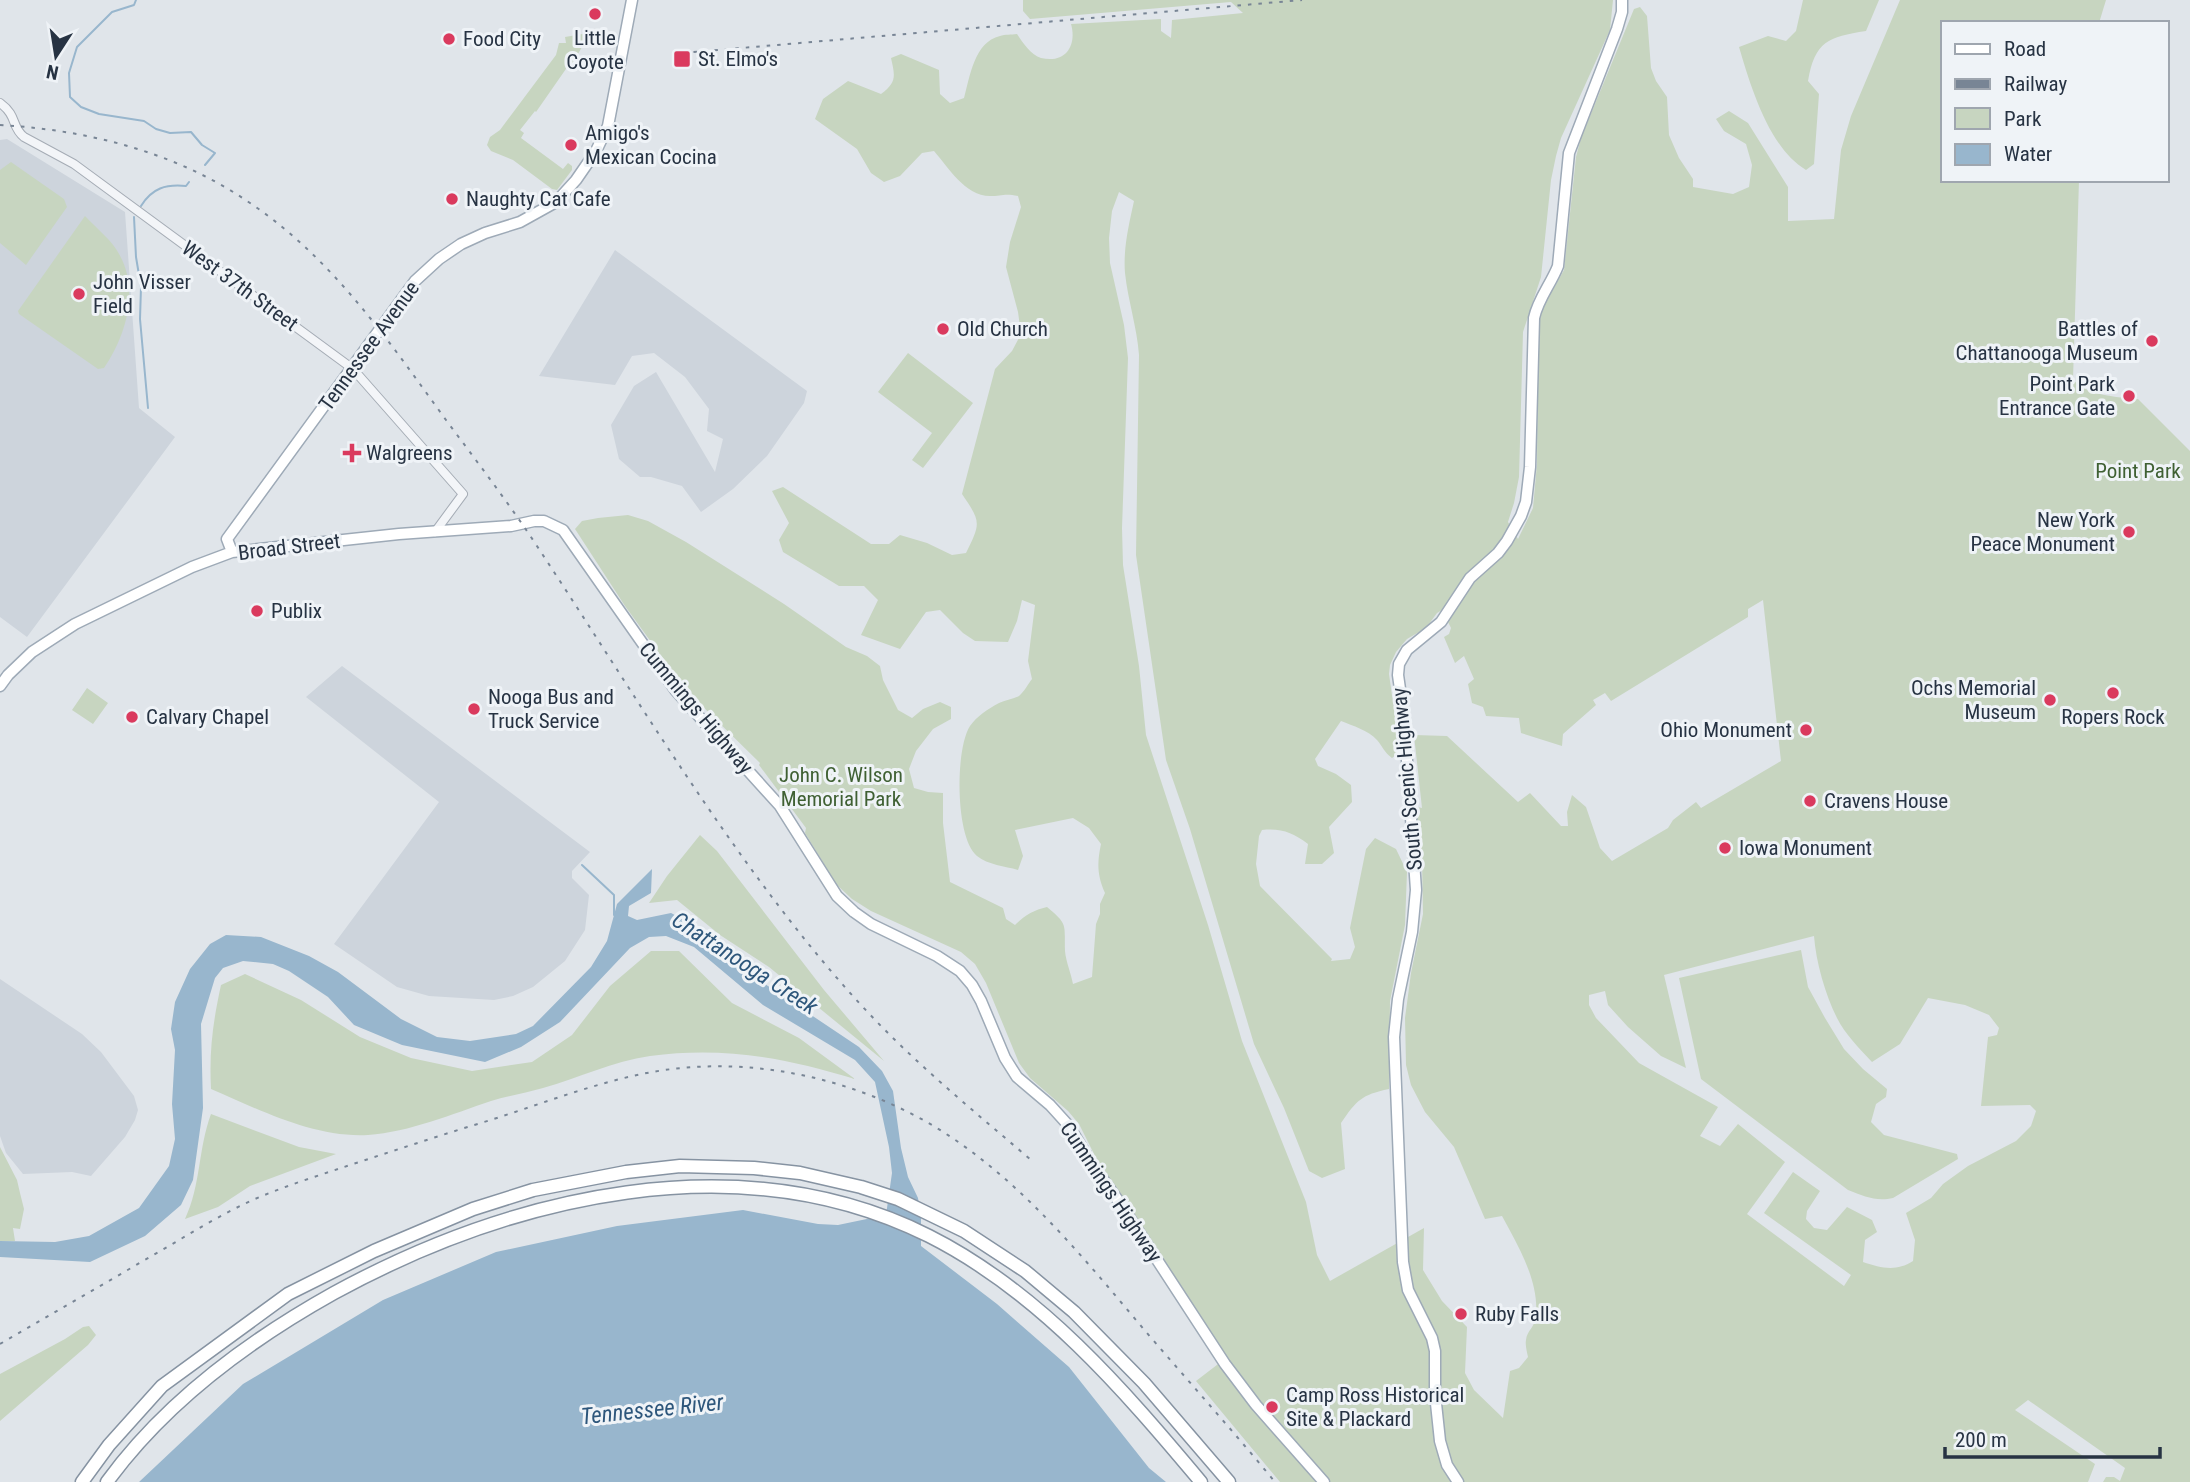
<svg xmlns="http://www.w3.org/2000/svg" width="2190" height="1482" font-family="'Roboto Condensed',sans-serif">
<style>
.built{fill:#cdd4dc}
.green{fill:#c7d5c0;fill-rule:evenodd}
.water{fill:#98b6cd}
.lines{fill:none;stroke-linecap:round;stroke-linejoin:round}
.stream{stroke:#98b6cd;stroke-width:2}
.minor-casing{stroke:#a5acb5;stroke-width:10}
.major-casing{stroke:#9eaab7;stroke-width:13}
.highway-casing{stroke:#8693a2;stroke-width:15}
.minor{stroke:#f3f5f8;stroke-width:8}
.major{stroke:#fff;stroke-width:10}
.highway{stroke:#fff;stroke-width:12}
.rail{stroke:#788595;stroke-width:2;stroke-dasharray:3.5 7;stroke-linecap:butt}
.poi-dot{fill:#da3a5e;stroke:#eff3f7;stroke-width:2.5}
.labels{text-anchor:middle;stroke-width:6;stroke-linejoin:round;paint-order:stroke}
.poi-label{font-size:21px;fill:#273343;stroke:#eff3f7;text-anchor:start}
.street-label{font-size:21px;fill:#273343;stroke:#eff3f7}
.park-label{font-size:21px;fill:#3f6033;stroke:#eff3f7}
.water-label{font-size:23px;font-style:italic;fill:#2d567b;stroke:#eff3f7}
</style>
<rect width="100%" height="100%" fill="#e0e5ea"/>
<!-- built -->
<path class="built" d="M 7,139 L 125,212 L 139,408 L 175,437 L 27,637 L 0,617 L 0,140 Z
M 615,250 L 807,391 L 804,403 L 767,456 L 733,489 L 701,512 L 682,486 L 651,477 L 640,477 L 619,459 L 611,425 L 634,386 L 656,372 L 715,472 L 723,439 L 707,431 L 709,409 L 685,377 L 654,353 L 632,356 L 615,385 L 539,376 Z
M 342,666 L 590,852 L 572,871 L 572,878 L 589,895 L 585,930 L 565,961 L 533,987 L 513,996 L 494,1000 L 429,996 L 397,987 L 334,944 L 439,802 L 306,697 Z
M 0,979 L 82,1034 L 101,1052 L 134,1096 L 138,1110 L 135,1120 L 125,1137 L 91,1176 L 72,1172 L 23,1174 L 6,1153 L 0,1136 Z"/>
<!-- green -->
<path class="green" d="M 1023,0 L 1613,0 L 1610,30 L 1561,138 L 1556,156 L 1551,180 L 1541,277 L 1523,332 L 1519,477 L 1514,503 L 1508,522 L 1518,539 L 1533,508 L 1537,464 L 1538,328 L 1542,309 L 1564,270 L 1576,157 L 1581,138 L 1634,9 L 1640,7 L 1647,16 L 1651,68 L 1656,81 L 1667,97 L 1669,135 L 1679,158 L 1693,179 L 1693,187 L 1733,194 L 1749,187 L 1752,165 L 1746,144 L 1724,131 L 1716,119 L 1729,111 L 1748,123 L 1788,187 L 1788,221 L 1834,219 L 1841,150 L 1851,116 L 1900,0 L 2106,0 L 2099,23 L 1943,23 L 1943,180 L 2079,180 L 2073,380 C 2089,396 2116,397 2138,399 L 2190,451 L 2190,1482 L 2103,1482 L 2106,1477 L 2114,1477 L 2120,1481 L 2125,1468 L 2028,1400 L 2015,1410 L 2095,1464 L 2088,1482 L 1280,1482 L 1196,1381 L 1226,1358 L 1108,1182 L 1079,1124 L 1068,1111 L 1030,1078 L 1019,1063 L 986,983 L 975,964 L 961,952 L 871,911 L 852,899 L 837,885 L 805,833 L 806,828 L 759,765 L 760,763 L 708,712 L 675,675 L 625,606 L 575,529 L 582,521 L 598,518 L 628,515 L 648,521 L 686,542 L 784,604 L 846,647 L 867,656 L 880,666 L 883,680 L 898,710 L 912,718 L 923,709 L 940,702 L 951,707 L 951,719 L 933,729 L 916,751 L 909,769 L 914,788 L 928,792 L 943,793 L 943,823 L 950,882 L 1003,908 L 1006,919 L 1015,925 C 1025,915 1034,910 1047,907 C 1069,925 1064,925 1065,951 C 1066,962 1071,973 1073,984 L 1092,977 L 1096,924 L 1100,914 L 1100,904 L 1105,893 C 1097,875 1097,863 1101,844 L 1089,828 L 1073,818 L 1015,830 L 1023,856 L 1018,870 C 1005,866 988,865 977,856 C 955,838 955,749 970,726 C 977,716 988,709 999,703 C 1005,700 1013,699 1019,696 C 1024,692 1028,684 1032,679 L 1028,661 L 1035,605 L 1022,600 L 1017,621 L 1008,642 L 975,641 L 963,633 L 940,610 L 926,612 L 900,649 L 861,635 L 878,600 L 864,586 L 839,586 L 783,552 L 779,540 L 789,523 L 772,491 L 783,487 L 871,544 L 889,544 L 900,535 L 927,543 L 952,555 L 966,553 C 981,523 981,522 962,494 L 995,369 L 1012,351 L 1021,334 L 1018,312 L 1006,267 L 1010,242 L 1021,207 L 1018,196 C 1005,193 1001,196 990,196 C 965,196 948,167 934,151 L 922,153 L 900,176 L 884,182 L 871,173 L 857,149 L 815,119 L 823,99 L 848,81 L 881,94 C 897,82 895,76 891,58 L 901,54 L 939,70 L 940,94 L 950,103 L 964,98 C 970,77 974,42 1000,36 C 1005,34 1011,35 1017,34 C 1023,43 1031,55 1041,58 C 1066,64 1077,45 1071,24 L 1161,19 L 1161,31 L 1171,38 L 1172,20 L 1243,13 L 1231,2 L 1030,19 L 1023,11 ZM 1119,192 L 1134,201 C 1129,224 1123,249 1125,273 C 1128,301 1137,327 1139,355 L 1136,555 L 1166,760 L 1190,829 L 1254,1044 L 1284,1108 L 1309,1171 L 1322,1178 L 1345,1169 L 1341,1123 C 1357,1100 1361,1095 1389,1089 L 1390,1001 L 1405,925 L 1407,872 L 1396,849 L 1375,838 L 1366,849 L 1350,928 L 1355,947 L 1350,959 L 1331,961 L 1332,959 L 1260,886 L 1256,864 L 1259,836 L 1262,830 C 1282,828 1293,833 1308,844 L 1305,864 L 1322,864 L 1334,853 L 1329,827 L 1352,802 L 1351,785 L 1336,774 L 1318,766 L 1315,759 L 1341,721 C 1353,726 1368,730 1377,740 C 1383,747 1384,752 1392,758 L 1400,752 L 1389,674 L 1390,665 L 1396,652 L 1407,639 L 1426,628 L 1437,613 L 1442,610 L 1451,628 L 1449,634 L 1444,637 L 1455,663 L 1464,656 L 1474,679 L 1468,684 L 1472,703 L 1483,707 L 1486,716 L 1519,718 L 1521,733 L 1562,746 L 1563,734 L 1596,705 L 1593,700 L 1605,693 L 1611,701 L 1748,617 L 1748,609 L 1763,600 L 1781,761 L 1701,808 L 1696,802 L 1673,820 L 1668,828 L 1612,861 L 1600,848 L 1586,807 L 1572,795 L 1567,812 L 1568,826 L 1561,826 L 1530,793 L 1518,802 L 1447,736 L 1414,735 L 1422,808 L 1418,807 L 1416,814 L 1422,858 L 1423,914 L 1411,973 L 1405,1018 L 1406,1065 L 1411,1085 L 1425,1112 L 1454,1147 L 1485,1219 L 1502,1216 C 1518,1246 1539,1280 1536,1315 C 1535,1328 1527,1330 1526,1340 C 1525,1345 1527,1352 1528,1357 L 1519,1368 L 1510,1371 L 1503,1418 L 1474,1390 L 1465,1373 L 1467,1327 L 1442,1301 L 1423,1270 L 1424,1228 L 1330,1281 L 1317,1255 L 1306,1202 L 1242,1041 L 1208,925 L 1146,735 L 1139,666 L 1123,565 L 1122,528 L 1128,358 L 1124,325 L 1110,263 L 1109,238 L 1112,211 ZM 1814,936 C 1816,962 1825,994 1837,1018 C 1845,1034 1859,1048 1872,1062 L 1900,1044 L 1928,998 L 1965,1005 L 1989,1015 L 1999,1028 L 1997,1035 L 1988,1037 L 1981,1106 L 2030,1105 L 2036,1111 L 2031,1126 L 2016,1141 L 1968,1166 L 1943,1184 L 1931,1198 L 1906,1213 L 1915,1240 L 1913,1261 C 1896,1272 1881,1268 1863,1262 L 1865,1240 L 1877,1232 L 1872,1220 L 1847,1207 L 1827,1230 L 1814,1228 L 1806,1219 L 1807,1211 L 1820,1191 L 1793,1172 L 1764,1213 L 1851,1275 L 1844,1286 L 1747,1214 L 1785,1162 L 1738,1124 L 1720,1146 L 1700,1136 L 1718,1107 L 1639,1063 L 1596,1018 L 1589,1005 L 1589,995 L 1605,991 L 1608,1005 L 1628,1027 L 1661,1056 L 1686,1068 L 1664,975 Z
M 1803,0 L 1879,0 L 1866,31 C 1828,37 1815,41 1808,81 L 1819,94 L 1814,164 L 1806,170 C 1769,148 1751,87 1739,47 L 1768,36 L 1786,41 L 1796,31 Z
M 588,33 L 600,40 L 598,43 L 592,39 L 585,48 L 582,47 L 571,66 L 568,66 L 536,112 L 535,111 L 520,130 L 524,133 L 521,138 L 563,169 L 568,163 L 572,166 L 572,170 L 557,190 L 552,189 L 513,160 L 491,151 L 487,145 L 490,137 L 500,130 L 556,55 L 559,43 L 566,43 L 565,37 Z
M 11,162 L 64,199 L 67,207 L 26,265 L 0,243 L 0,170 Z
M 85,216 C 95,227 108,237 116,249 C 141,286 127,334 104,368 L 98,369 L 19,314 L 18,311 Z
M 908,353 L 973,403 L 923,468 L 912,460 L 932,433 L 878,392 Z
M 87,688 L 108,703 L 93,724 L 72,710 Z
M 700,835 L 717,851 L 824,990 L 884,1061 L 769,967 L 720,935 L 677,900 L 649,903 L 667,876 Z
M 1801,950 L 1808,987 L 1825,1018 L 1844,1049 L 1863,1069 L 1887,1089 L 1886,1097 L 1876,1104 L 1871,1122 L 1884,1135 L 1957,1154 L 1958,1159 L 1893,1198 C 1876,1202 1864,1196 1848,1190 L 1701,1079 L 1679,978 Z
M 651,951 L 679,951 L 732,1003 L 799,1038 L 855,1079 C 785,1058 724,1046 650,1056 C 613,1061 579,1078 543,1088 C 526,1093 508,1096 491,1101 C 452,1114 410,1132 368,1135 C 314,1138 260,1110 211,1089 C 209,1050 213,1022 221,985 L 245,974 L 301,1000 L 360,1037 L 411,1058 L 472,1071 L 532,1062 L 572,1035 L 610,986 Z
M 211,1114 L 299,1147 L 336,1154 L 250,1186 L 218,1207 L 185,1219 C 201,1185 198,1149 211,1114 Z
M 0,1147 L 17,1180 L 20,1193 L 24,1209 L 20,1229 L 13,1228 L 15,1241 L 0,1241 Z
M 89,1326 L 96,1335 L 88,1345 L 0,1421 L 0,1374 L 65,1339 L 83,1327 Z"/>
<!-- water -->
<path class="water" d="M 652,869 L 651,893 L 629,906 L 628,916 L 637,920 L 671,913 L 686,921 L 732,962 L 859,1047 L 882,1071 L 893,1091 L 901,1148 L 908,1177 L 918,1198 L 921,1218 L 921,1246 L 997,1304 L 1069,1367 L 1149,1468 L 1166,1482 L 139,1482 L 243,1384 L 383,1300 L 496,1252 L 617,1226 L 743,1210 L 818,1224 L 838,1225 L 886,1215 L 892,1173 L 889,1147 L 875,1082 L 855,1060 L 763,1005 L 694,947 L 666,936 L 649,937 L 630,948 L 560,1022 L 521,1047 L 485,1062 L 402,1045 L 354,1025 L 328,997 L 289,971 L 273,964 L 243,961 L 223,968 L 215,978 L 201,1024 L 203,1108 L 193,1180 L 181,1205 L 145,1236 L 90,1262 L 0,1257 L 0,1241 L 55,1242 L 89,1236 L 139,1208 L 169,1166 L 175,1139 L 172,1104 L 175,1050 L 171,1029 L 175,1002 L 190,969 L 210,944 L 226,935 L 261,937 L 309,956 L 338,972 L 401,1019 L 437,1037 L 470,1041 L 516,1034 L 533,1026 L 591,967 L 607,941 L 617,904 Z"/>
<g class="lines">
<!-- stream -->
<path class="stream" d="M 136,0 L 134,5 L 112,12 L 77,47 L 69,73 L 70,97 L 81,107 L 99,114 L 144,121 L 156,129 L 170,133 L 191,132 L 202,145 L 215,153 L 205,165
M 141,206 C 152,188 166,184 186,186 L 189,182
M 134,217 L 136,257 L 141,287 L 140,319 L 148,408
M 582,865 L 614,895 L 614,915"/>
<defs>
<path id="minor" d="M 0,103 C 18,116 11,127 24,137 L 74,164 L 353,369 L 463,494 L 435,532"/>
<path id="major" d="M 232,552 L 227,539 L 415,281 L 439,259 L 461,244 L 485,233 L 520,222 L 556,202 L 576,180 L 596,151 L 608,126 L 632,0
M 0,686 L 8,675 L 32,652 L 75,624 L 192,567 L 232,552 L 399,534 L 511,526 L 534,521 L 544,521 L 563,530 L 676,691 L 780,806 L 837,896 L 854,912 L 871,924 L 937,956 L 960,971 L 972,985 L 981,1001 L 1005,1058 L 1017,1077 L 1050,1105 L 1069,1126 L 1090,1161 L 1122,1206 L 1225,1364 L 1256,1405 L 1324,1482
M 1458,1482 L 1447,1465 L 1440,1441 L 1435,1394 L 1435,1351 L 1432,1338 L 1408,1290 L 1403,1262 L 1394,1037 L 1398,999 L 1412,932 L 1416,890 L 1404,717 L 1398,675 L 1399,664 L 1407,650 L 1441,622 L 1470,578 L 1498,553 L 1507,541 L 1521,516 L 1526,502 L 1530,467 L 1534,318 C 1538,299 1551,284 1558,266 L 1569,153 L 1617,29 L 1622,12 L 1622,0"/>
<path id="highway" d="M 82,1482 L 109,1445 L 162,1386 L 288,1294 L 374,1251 L 473,1209 L 533,1190 L 626,1172 L 680,1166 L 754,1168 L 800,1173 L 861,1187 L 898,1199 L 964,1231 L 1025,1271 L 1074,1312 L 1144,1383 L 1229,1482
M 107,1482 C 166,1401 248,1341 334,1293 C 512,1196 739,1141 929,1236 C 1040,1292 1123,1389 1201,1482"/>
</defs>
<!-- minor casing -->
<use href="#minor" class="minor-casing"/>
<!-- major casing -->
<use href="#major" class="major-casing"/>
<!-- highway casing -->
<use href="#highway" class="highway-casing"/>
<!-- minor -->
<use href="#minor" class="minor"/>
<!-- major -->
<use href="#major" class="major"/>
<!-- highway -->
<use href="#highway" class="highway"/>
<!-- rail -->
<path class="rail" d="M 683,53 L 1302,0
M 0,125 C 88,130 176,152 250,203 C 333,259 388,340 446,420 C 475,459 504,497 531,537 C 606,650 677,768 757,877 C 799,934 844,990 894,1039 C 937,1081 984,1120 1030,1159
M 0,1344 C 50,1315 100,1286 150,1257 C 185,1237 219,1215 255,1199 C 285,1186 317,1176 347,1166 C 393,1151 438,1136 484,1122 C 536,1106 588,1085 642,1074 C 737,1054 841,1074 925,1121 C 1016,1173 1081,1255 1147,1333 C 1190,1383 1233,1431 1275,1482"/>
</g>
<!-- markers -->
<g class="poi-dot">
<circle cx="595" cy="14" r="7"/>
<circle cx="449" cy="39" r="7"/>
<rect x="673" y="50" width="18" height="18" rx="3.5"/>
<circle cx="571" cy="145" r="7"/>
<circle cx="452" cy="199" r="7"/>
<circle cx="79" cy="294" r="7"/>
<circle cx="943" cy="329" r="7"/>
<circle cx="2152" cy="341" r="7"/>
<circle cx="2129" cy="396" r="7"/>
<path d="M348.5 442.5h7v7h7v7h-7v7h-7v-7h-7v-7h7z"/>
<circle cx="2129" cy="532" r="7"/>
<circle cx="257" cy="611" r="7"/>
<circle cx="2113" cy="693" r="7"/>
<circle cx="2050" cy="700" r="7"/>
<circle cx="474" cy="709" r="7"/>
<circle cx="132" cy="717" r="7"/>
<circle cx="1806" cy="730" r="7"/>
<circle cx="1810" cy="801" r="7"/>
<circle cx="1725" cy="848" r="7"/>
<circle cx="1461" cy="1314" r="7"/>
<circle cx="1272" cy="1407" r="7"/>
</g>
<g class="labels">
<!-- poi labels -->
<g class="poi-label">
<text x="595" y="45" text-anchor="middle">Little<tspan x="595" dy="24">Coyote</tspan></text>
<text x="463" y="46">Food City</text>
<text x="698" y="66">St. Elmo's</text>
<text x="585" y="140">Amigo's<tspan x="585" dy="24">Mexican Cocina</tspan></text>
<text x="466" y="206">Naughty Cat Cafe</text>
<text x="93" y="289">John Visser<tspan x="93" dy="24">Field</tspan></text>
<text x="957" y="336">Old Church</text>
<text x="2138" y="336" text-anchor="end">Battles of<tspan x="2138" dy="24">Chattanooga Museum</tspan></text>
<text x="2115" y="391" text-anchor="end">Point Park<tspan x="2115" dy="24">Entrance Gate</tspan></text>
<text x="366" y="460">Walgreens</text>
<text x="2115" y="527" text-anchor="end">New York<tspan x="2115" dy="24">Peace Monument</tspan></text>
<text x="271" y="618">Publix</text>
<text x="2036" y="695" text-anchor="end">Ochs Memorial<tspan x="2036" dy="24">Museum</tspan></text>
<text x="488" y="704">Nooga Bus and<tspan x="488" dy="24">Truck Service</tspan></text>
<text x="146" y="724">Calvary Chapel</text>
<text x="2113" y="724" text-anchor="middle">Ropers Rock</text>
<text x="1792" y="737" text-anchor="end">Ohio Monument</text>
<text x="1824" y="808">Cravens House</text>
<text x="1739" y="855">Iowa Monument</text>
<text x="1475" y="1321">Ruby Falls</text>
<text x="1286" y="1402">Camp Ross Historical<tspan x="1286" dy="24">Site &amp; Plackard</tspan></text>
</g>
<!-- street labels -->
<g class="street-label">
<text transform="translate(240 286) rotate(36)" y="7">West 37th Street</text>
<text transform="translate(369 346) rotate(-54)" y="7">Tennessee Avenue</text>
<text transform="translate(289 547) rotate(-7)" y="7">Broad Street</text>
<text transform="translate(696 708) rotate(50)" y="7">Cummings Highway</text>
<text transform="translate(1407 779) rotate(-95)" y="7">South Scenic Highway</text>
<text transform="translate(1111 1192) rotate(56)" y="7">Cummings Highway</text>
</g>
<!-- park labels -->
<g class="park-label">
<text x="2138" y="478">Point Park</text>
<text x="841" y="782">John C. Wilson<tspan x="841" dy="24">Memorial Park</tspan></text>
</g>
<!-- water labels -->
<g class="water-label">
<text transform="translate(745 963) rotate(33)" y="8">Chattanooga Creek</text>
<text transform="translate(652 1409) rotate(-6)" y="8">Tennessee River</text>
</g>
</g>
<!-- legend -->
<rect x="1941" y="21" width="228" height="161" fill="#eff3f7" stroke="#9fa6af" stroke-width="2"/>
<rect x="1955" y="44" width="35" height="10" fill="#ffffff" stroke="#9fa6af" stroke-width="2"/>
<text x="2004" y="56" font-size="21" fill="#273343">Road</text>
<rect x="1955" y="79" width="35" height="10" fill="#788595" stroke="#9fa6af" stroke-width="2"/>
<text x="2004" y="91" font-size="21" fill="#273343">Railway</text>
<rect x="1955" y="108" width="35" height="21" fill="#c7d5c0" stroke="#9fa6af" stroke-width="2"/>
<text x="2004" y="126" font-size="21" fill="#273343">Park</text>
<rect x="1955" y="144" width="35" height="21" fill="#98b6cd" stroke="#9fa6af" stroke-width="2"/>
<text x="2004" y="161" font-size="21" fill="#273343">Water</text>
<!-- north arrow -->
<g transform="translate(56 56) rotate(192)" stroke="#eff3f7" stroke-width="5" paint-order="stroke">
<path d="M0-5L12 26L0 18L-12 26Z" fill="#273343"/>
<text y="-10" font-size="19" font-weight="bold" text-anchor="middle" fill="#273343">N</text>
</g>
<!-- scale -->
<path d="M1945 1447v10h215v-10" fill="none" stroke="#273343" stroke-width="3.5"/>
<text x="1955" y="1447" font-size="21" fill="#273343" stroke="#eff3f7" stroke-width="5" paint-order="stroke">200 m</text>
</svg>
